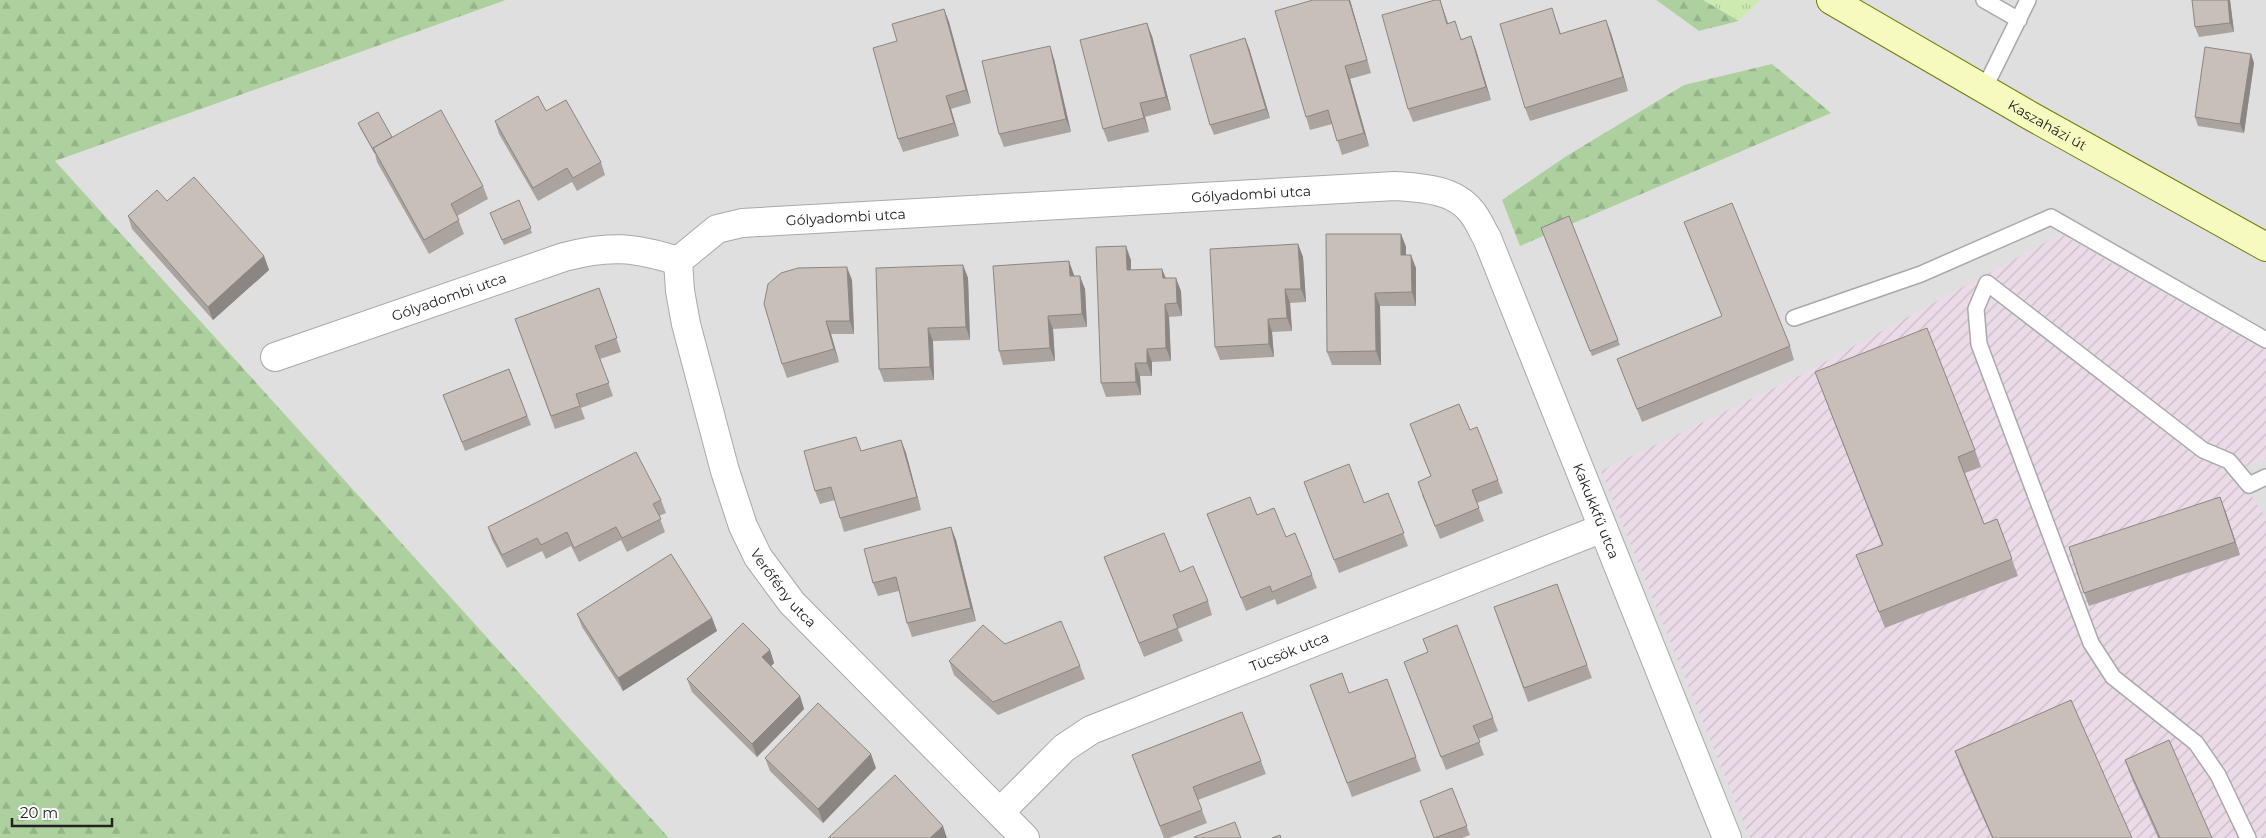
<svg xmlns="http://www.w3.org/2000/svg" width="2266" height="838" font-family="Montserrat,sans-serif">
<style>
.residential{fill:#e0dfdf}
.industrial{fill:url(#industrial-furrows)}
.grass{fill:url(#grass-tufts)}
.forest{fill:url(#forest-firs)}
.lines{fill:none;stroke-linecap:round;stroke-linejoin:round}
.lane-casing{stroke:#a9a9a9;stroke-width:18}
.street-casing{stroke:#a9a9a9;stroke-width:30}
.secondary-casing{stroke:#707d05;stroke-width:30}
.lane{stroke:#fff;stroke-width:15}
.street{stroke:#fff;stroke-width:28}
.secondary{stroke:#f7fabf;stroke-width:28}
.wall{fill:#aba49e}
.shaded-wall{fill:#8b8681}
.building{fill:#c7bfb8;stroke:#8b8681}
.labels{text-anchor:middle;stroke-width:4;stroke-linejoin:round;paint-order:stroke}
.street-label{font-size:14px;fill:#222;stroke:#fff}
</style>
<defs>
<pattern id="industrial-furrows" width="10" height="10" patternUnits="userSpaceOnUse" patternTransform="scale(1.25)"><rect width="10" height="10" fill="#ebdbe8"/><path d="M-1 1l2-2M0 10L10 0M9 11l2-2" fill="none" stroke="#c9bcc7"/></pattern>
<pattern id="grass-tufts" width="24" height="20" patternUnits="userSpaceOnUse" patternTransform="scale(1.25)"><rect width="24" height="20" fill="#cdebb0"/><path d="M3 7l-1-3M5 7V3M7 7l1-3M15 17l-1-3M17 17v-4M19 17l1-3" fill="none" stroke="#b0c997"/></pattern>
<pattern id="forest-firs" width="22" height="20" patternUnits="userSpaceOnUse" patternTransform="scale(1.25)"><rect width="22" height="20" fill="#add19e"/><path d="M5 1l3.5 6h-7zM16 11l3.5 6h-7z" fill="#95b388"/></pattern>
</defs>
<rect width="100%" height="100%" fill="#f2efe9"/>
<!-- residential -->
<path class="residential" d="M 506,0 L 1656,0 L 1699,31 L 1739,21 L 1761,0 L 2266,0 L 2266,838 L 669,838 L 54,161 Z"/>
<!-- industrial -->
<path class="industrial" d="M 2061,234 L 2266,351 L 2266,458 L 2237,471 L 2266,519 L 2266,838 L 1750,838 L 1601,471 L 1797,377 Z"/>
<!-- grass -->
<path class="grass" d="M 1703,0 L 1761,0 L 1739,21 Z"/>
<!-- forest -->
<path class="forest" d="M 0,0 L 506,0 L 55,161 L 669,838 L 0,838 Z
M 1656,0 L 1703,0 L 1739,21 L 1699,31 Z
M 1772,64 L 1831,113 L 1520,246 L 1502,200 L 1565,157 L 1684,85 Z"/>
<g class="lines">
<defs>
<path id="lane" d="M 1984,0 L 2019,20
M 1984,89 L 2028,0
M 1794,318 L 1921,274 L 2051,217 L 2266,340
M 2248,838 L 2218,775 L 2196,743 L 2113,677 L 2091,643 L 1979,344 L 1976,309 L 1987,283 L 2203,450 L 2229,461 L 2249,485 L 2266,477"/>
<g id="street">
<path id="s1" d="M 678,261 L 680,291 L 686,324 L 725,471 L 743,526 L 758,557 L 792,603 L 1025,838"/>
<path id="s2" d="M 275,357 L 564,257 C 609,245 634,247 678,261 L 717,229 L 742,223 L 1395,186 C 1422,188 1453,189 1471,211 C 1478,219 1482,230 1487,238 L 1727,838"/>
<path id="s3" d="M 1000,812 L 1064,748 L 1091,730 L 1603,528"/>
</g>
<g id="secondary">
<path id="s4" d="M 1831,0 L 2029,115 L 2266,247"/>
</g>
</defs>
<!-- lane casing -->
<use href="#lane" class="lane-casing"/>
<!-- street casing -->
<use href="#street" class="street-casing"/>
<!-- secondary casing -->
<use href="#secondary" class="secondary-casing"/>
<!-- lane -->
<use href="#lane" class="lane"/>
<!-- street -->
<use href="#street" class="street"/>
<!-- secondary -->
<use href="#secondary" class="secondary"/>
</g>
<!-- wall -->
<path class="wall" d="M 1313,0 L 1350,0 L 1371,73 L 1350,79 L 1369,146 L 1342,155 L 1332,124 L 1310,130 L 1306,117 Z
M 1440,0 L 1448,23 L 1462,39 L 1471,36 L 1476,50 L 1491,100 L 1413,122 L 1408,109 Z
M 2230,0 L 2234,32 L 2199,37 L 2195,27 Z
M 944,9 L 949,22 L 971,103 L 951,109 L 959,136 L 903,152 L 898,139 L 897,41 Z
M 1557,22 L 1561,34 L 1611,33 L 1628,91 L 1530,121 L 1525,108 Z
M 1152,36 L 1171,110 L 1145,117 L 1149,132 L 1108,142 L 1103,129 Z
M 1249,48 L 1270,118 L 1214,135 L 1210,125 Z
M 2251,54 L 2254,63 L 2244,133 L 2198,126 L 2195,117 Z
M 1054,59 L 1071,132 L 1004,147 L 999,134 Z
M 546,111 L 601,162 L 605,175 L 577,191 L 572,182 L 538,201 L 499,134 L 495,121 Z
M 358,123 L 392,137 L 483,186 L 488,199 L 457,216 L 464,234 L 429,254 L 377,162 L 375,154 L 360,128 Z
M 519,200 L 532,233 L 504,245 L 492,218 Z
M 167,201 L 264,256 L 269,270 L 213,320 L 132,229 L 128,216 Z
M 1569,216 L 1620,345 L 1592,356 L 1541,228 Z
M 1684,222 L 1790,346 L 1794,360 L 1642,422 L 1617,359 L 1722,316 Z
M 1401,234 L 1406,247 L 1406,255 L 1416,268 L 1416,306 L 1380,306 L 1381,365 L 1332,365 L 1327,352 Z
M 1298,244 L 1303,257 L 1306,302 L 1290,303 L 1292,331 L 1272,332 L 1274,357 L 1220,360 L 1215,347 Z
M 1131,260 L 1131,270 L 1162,269 L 1166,278 L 1181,291 L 1182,316 L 1169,317 L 1171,361 L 1152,362 L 1152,376 L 1140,376 L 1141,395 L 1106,397 L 1101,383 Z
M 1069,261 L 1074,276 L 1085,289 L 1087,327 L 1053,329 L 1055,361 L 1003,365 L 999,351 Z
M 963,265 L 968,278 L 970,340 L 933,341 L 934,380 L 884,382 L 879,369 Z
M 852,280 L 854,334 L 831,334 L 839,362 L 787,378 L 782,364 Z
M 599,288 L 621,352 L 600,359 L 613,396 L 581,408 L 585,419 L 555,429 L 515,319 Z
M 509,369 L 531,425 L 465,451 L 443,395 Z
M 1815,372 L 1975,450 L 1981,467 L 1965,473 L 1984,524 L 1997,519 L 2018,576 L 1885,628 L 1856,555 L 1882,545 Z
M 1410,424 L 1470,430 L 1498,480 L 1503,493 L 1477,503 L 1484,521 L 1440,539 L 1422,495 L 1431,477 Z
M 901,440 L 906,453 L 921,510 L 844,532 L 840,518 L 835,500 L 820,504 L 815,491 L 862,451 Z
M 1304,482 L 1364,503 L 1388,493 L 1408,546 L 1339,573 Z
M 661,500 L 666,513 L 659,516 L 665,532 L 627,552 L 621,540 L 579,562 L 571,546 L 546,559 L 542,551 L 507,568 L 492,540 L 488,527 Z
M 2225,510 L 2240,555 L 2089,606 L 2084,593 Z
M 1207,514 L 1257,515 L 1286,537 L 1312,575 L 1317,588 L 1277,605 L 1275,599 L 1246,611 Z
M 951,527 L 956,540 L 976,621 L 912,637 L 907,623 L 899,591 L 878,596 L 873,583 Z
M 1104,557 L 1180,572 L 1208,601 L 1212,615 L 1178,629 L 1183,641 L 1144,657 Z
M 1557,584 L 1592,678 L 1528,702 L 1494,607 Z
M 577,614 L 712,618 L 717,631 L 623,691 L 582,627 Z
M 1423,639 L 1493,718 L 1498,731 L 1478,739 L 1484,755 L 1446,770 L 1409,675 L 1428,652 Z
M 1005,644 L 1080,666 L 1085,679 L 998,715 L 954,675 L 949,661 Z
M 770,650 L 774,663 L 771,666 L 800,696 L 804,709 L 757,757 L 692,692 L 687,679 Z
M 1387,679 L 1421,771 L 1352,797 L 1310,685 L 1349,693 Z
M 1242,712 L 1266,774 L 1198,800 L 1207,823 L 1169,838 L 1164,838 L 1132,755 Z
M 1955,751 L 2132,838 L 1992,838 L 1961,768 Z
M 765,758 L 876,768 L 823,823 L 770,771 Z
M 2125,760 L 2212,838 L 2158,838 L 2131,777 Z
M 1452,788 L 1470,835 L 1462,838 L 1434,838 Z"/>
<!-- shaded-wall -->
<path class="shaded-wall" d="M 1349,0 L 1350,0 L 1371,73 L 1367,60 Z
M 1440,0 L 1444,12 L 1452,37 L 1447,24 Z
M 2228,0 L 2230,0 L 2234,32 L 2230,23 Z
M 944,9 L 949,22 L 971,103 L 966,90 Z
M 1606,20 L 1611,33 L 1628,91 L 1623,77 Z
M 1147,23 L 1152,36 L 1171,110 L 1166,97 Z
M 1471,36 L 1476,50 L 1491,100 L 1486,87 Z
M 1245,38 L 1249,48 L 1270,118 L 1266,109 Z
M 1050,46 L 1054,59 L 1071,132 L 1066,119 Z
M 2251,54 L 2254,63 L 2244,133 L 2240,124 Z
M 1345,66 L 1350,79 L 1369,146 L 1364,133 Z
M 946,96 L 951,109 L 959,136 L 954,123 Z
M 1140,103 L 1145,117 L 1149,132 L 1144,118 Z
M 1401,234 L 1406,247 L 1406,268 L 1401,255 Z
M 1298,244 L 1303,257 L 1306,302 L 1301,289 Z
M 1126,246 L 1131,260 L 1131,283 L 1127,270 Z
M 1411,255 L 1416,268 L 1416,306 L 1412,292 Z
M 264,256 L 269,270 L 213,320 L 208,307 Z
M 1069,261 L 1074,275 L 1075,289 L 1070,276 Z
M 963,265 L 968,278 L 970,340 L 966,327 Z
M 847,267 L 852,280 L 854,334 L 850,321 Z
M 1162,269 L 1167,282 L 1163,278 Z
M 1080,276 L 1085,289 L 1087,327 L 1082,314 Z
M 1176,278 L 1181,291 L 1182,316 L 1177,303 Z
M 1285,289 L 1290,303 L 1292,331 L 1287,318 Z
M 1375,293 L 1380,306 L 1381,365 L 1376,351 Z
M 1165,304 L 1169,317 L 1171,361 L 1166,348 Z
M 1048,316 L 1053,329 L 1055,361 L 1050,348 Z
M 1268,319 L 1272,332 L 1274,357 L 1269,344 Z
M 826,321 L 831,334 L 839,362 L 834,349 Z
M 928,328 L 933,341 L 934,380 L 930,367 Z
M 1147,349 L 1152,362 L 1152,376 L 1147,363 Z
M 1135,363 L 1140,376 L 1141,395 L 1136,382 Z
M 901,440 L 906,453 L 921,510 L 917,497 Z
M 2220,497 L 2225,510 L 2240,555 L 2235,542 Z
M 951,527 L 956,540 L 976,621 L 971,608 Z
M 712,618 L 717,631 L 623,691 L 618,678 Z
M 770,650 L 774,663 L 767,670 L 762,657 Z
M 800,696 L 804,709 L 757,757 L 752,744 Z
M 871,754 L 876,768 L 823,823 L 818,809 Z
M 943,826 L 947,838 L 930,838 Z"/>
<!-- building -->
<path class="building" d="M 1313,0 L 1349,0 L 1367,60 L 1345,66 L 1364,133 L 1337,141 L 1328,110 L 1306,117 L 1275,11 Z
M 1435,0 L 1440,0 L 1447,24 L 1455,21 L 1461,40 L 1471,36 L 1486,87 L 1408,109 L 1382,15 Z
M 2192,0 L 2228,0 L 2230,23 L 2195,27 Z
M 1552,8 L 1560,34 L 1606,20 L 1623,77 L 1525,108 L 1500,24 Z
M 944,9 L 966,90 L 946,96 L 954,123 L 898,139 L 873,48 L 897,41 L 892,24 Z
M 1147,23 L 1166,97 L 1140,103 L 1144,118 L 1103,129 L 1080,40 Z
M 1245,38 L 1266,109 L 1210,125 L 1190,55 Z
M 1050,46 L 1066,119 L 999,134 L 982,61 Z
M 2205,47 L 2251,54 L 2240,124 L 2195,117 Z
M 538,96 L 546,111 L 566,100 L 601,162 L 573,178 L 567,168 L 533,188 L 495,121 Z
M 441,110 L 483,186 L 451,204 L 459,220 L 424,240 L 373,148 Z
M 378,112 L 392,137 L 373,148 L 375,153 L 358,123 Z
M 194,177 L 264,256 L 208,307 L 128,216 L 157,190 L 167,201 Z
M 519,200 L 531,228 L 502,240 L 490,213 Z
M 1732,203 L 1790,346 L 1637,409 L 1617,359 L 1722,316 L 1684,222 Z
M 1569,216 L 1618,340 L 1590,351 L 1541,228 Z
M 1326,234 L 1401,234 L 1401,255 L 1411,255 L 1412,292 L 1375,293 L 1376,351 L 1327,352 Z
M 1298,244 L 1301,289 L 1285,289 L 1287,318 L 1268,319 L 1269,344 L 1215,347 L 1210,249 Z
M 1126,246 L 1127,270 L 1162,269 L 1163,278 L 1176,278 L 1177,303 L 1165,304 L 1166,348 L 1147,349 L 1147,363 L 1135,363 L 1136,382 L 1101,383 L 1096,247 Z
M 1069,261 L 1070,276 L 1080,276 L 1082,314 L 1048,316 L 1050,348 L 999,351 L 993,266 Z
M 963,265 L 966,327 L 928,328 L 930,367 L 879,369 L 876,268 Z
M 847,267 L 850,321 L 826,321 L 834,349 L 782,364 L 764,304 L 768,284 L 781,273 L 798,268 Z
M 599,288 L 617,338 L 595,346 L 609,383 L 576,394 L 580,406 L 551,416 L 515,319 Z
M 1927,328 L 1975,450 L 1958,457 L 1984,524 L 1997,519 L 2012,559 L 1879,612 L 1856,555 L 1883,545 L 1815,372 Z
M 509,369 L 527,416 L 462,442 L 443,395 Z
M 1459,404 L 1470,430 L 1477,427 L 1498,480 L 1472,490 L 1479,508 L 1435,526 L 1418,482 L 1431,476 L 1410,424 Z
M 856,437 L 861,451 L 901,440 L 917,497 L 840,518 L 831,487 L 815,491 L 804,451 Z
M 636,452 L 661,500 L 653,504 L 661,519 L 622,538 L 616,527 L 574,548 L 567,532 L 541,545 L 537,538 L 502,555 L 488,527 Z
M 1349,464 L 1364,503 L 1388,493 L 1404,533 L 1334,560 L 1304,482 Z
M 1250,497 L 1257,515 L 1274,508 L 1286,537 L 1295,533 L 1312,575 L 1272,592 L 1270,586 L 1241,598 L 1207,514 Z
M 2220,497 L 2235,542 L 2084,593 L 2069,547 Z
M 951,527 L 971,608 L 907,623 L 896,577 L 873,583 L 864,549 Z
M 1164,533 L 1180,572 L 1193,566 L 1208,601 L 1173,615 L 1178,628 L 1139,643 L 1104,557 Z
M 671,554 L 712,618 L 618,678 L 577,614 Z
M 1557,584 L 1587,665 L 1524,688 L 1494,607 Z
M 1061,621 L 1080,666 L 993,702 L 949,661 L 983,625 L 1005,644 Z
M 743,623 L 770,650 L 762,657 L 800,696 L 752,744 L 687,679 Z
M 1457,625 L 1493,718 L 1473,726 L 1480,742 L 1441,757 L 1404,662 L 1428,652 L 1423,639 Z
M 1342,673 L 1349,693 L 1387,679 L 1416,757 L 1347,783 L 1310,685 Z
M 2071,700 L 2132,838 L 1993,838 L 1955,751 Z
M 818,703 L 871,754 L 818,809 L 765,758 Z
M 1242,712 L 1261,761 L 1193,787 L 1202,810 L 1160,826 L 1132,755 Z
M 2169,740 L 2212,838 L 2160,838 L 2125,760 Z
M 895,775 L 943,826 L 930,838 L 828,838 Z
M 1452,788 L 1467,826 L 1434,838 L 1420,801 Z
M 1235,822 L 1241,838 L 1194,838 L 1194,837 Z
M 1280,835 L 1281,838 L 1272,838 Z"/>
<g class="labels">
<!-- street labels -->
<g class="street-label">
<text dy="5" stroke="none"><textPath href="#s4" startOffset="250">Kaszaházi út</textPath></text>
<text dy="5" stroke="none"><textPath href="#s2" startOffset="1008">Gólyadombi utca</textPath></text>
<text dy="5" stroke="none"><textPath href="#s2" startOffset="602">Gólyadombi utca</textPath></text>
<text dy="5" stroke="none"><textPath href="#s2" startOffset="184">Gólyadombi utca</textPath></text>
<text dy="5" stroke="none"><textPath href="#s2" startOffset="1560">Kakukkfű utca</textPath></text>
<text dy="5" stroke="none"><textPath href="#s1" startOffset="348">Verőfény utca</textPath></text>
<text dy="5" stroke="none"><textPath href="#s3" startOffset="336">Tücsök utca</textPath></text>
</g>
</g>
<!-- scale -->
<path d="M12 818v8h100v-8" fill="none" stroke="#222222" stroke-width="2.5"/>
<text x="20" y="818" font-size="15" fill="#222222" stroke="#ffffff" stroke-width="4" paint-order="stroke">20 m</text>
</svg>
